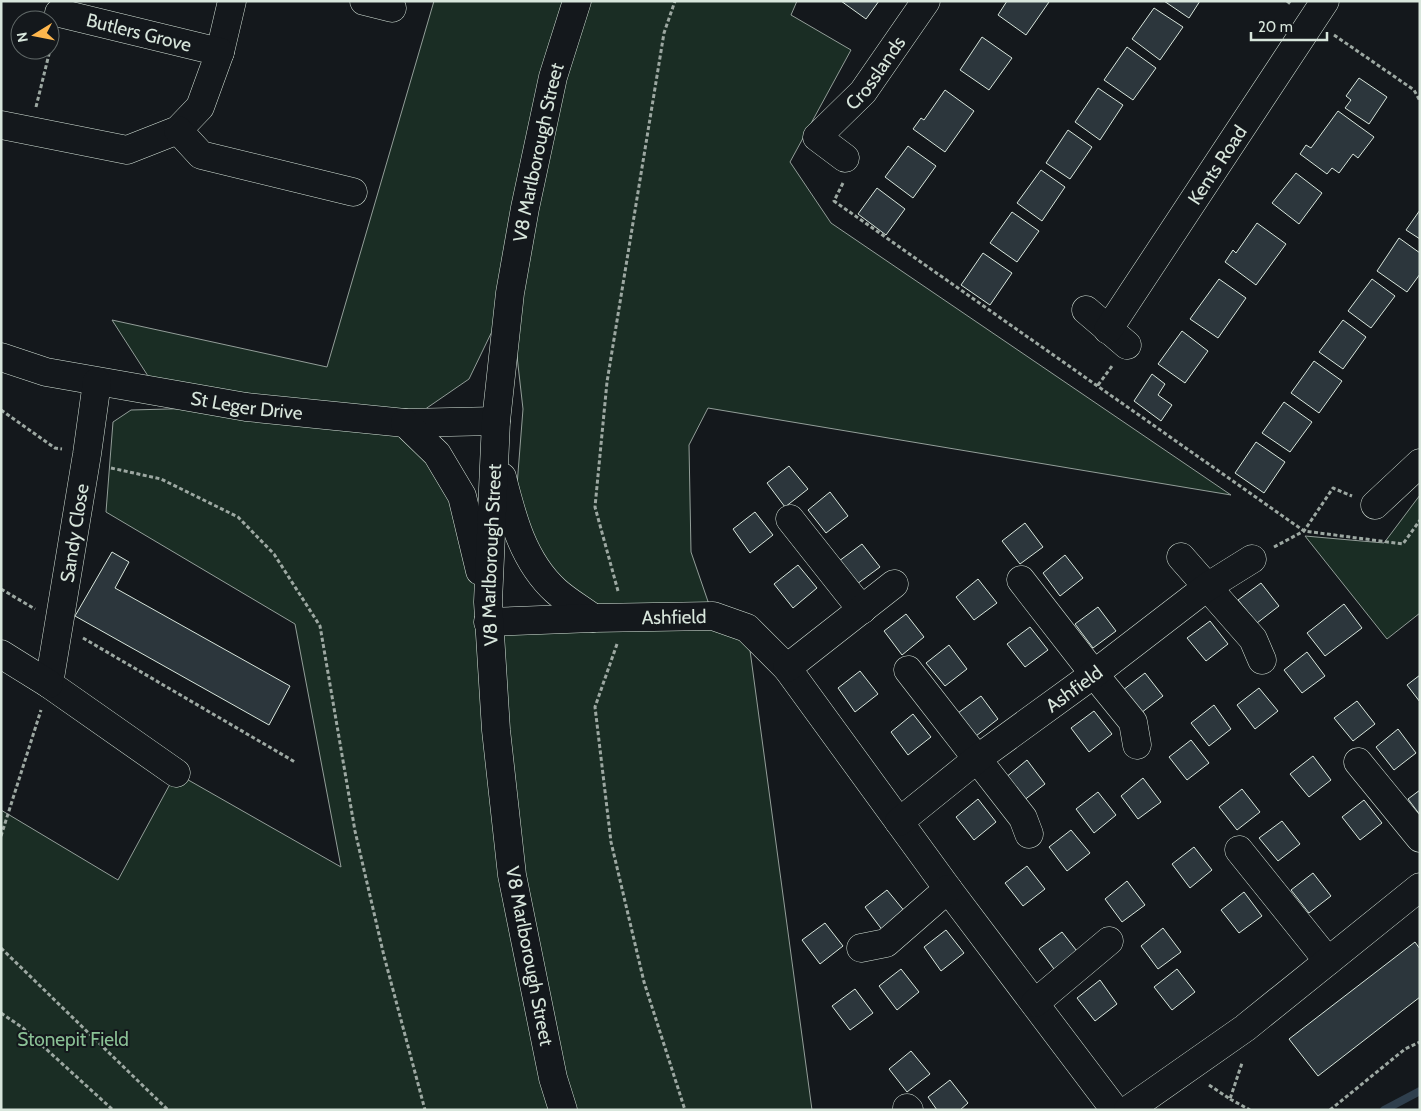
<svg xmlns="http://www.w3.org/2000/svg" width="1421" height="1111" font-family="Cabin,sans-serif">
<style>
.green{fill:#1a2d24;stroke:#939e99;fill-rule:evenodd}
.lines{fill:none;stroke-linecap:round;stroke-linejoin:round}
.stream{stroke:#2f3f4d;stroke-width:8}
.building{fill:#2c363c;stroke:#d8e6dc}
.minor-casing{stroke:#d8e6dc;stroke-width:29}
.path{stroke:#9da8a2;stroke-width:3;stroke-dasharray:4 2.5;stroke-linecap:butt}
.minor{stroke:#14181c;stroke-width:28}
.labels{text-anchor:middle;stroke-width:4;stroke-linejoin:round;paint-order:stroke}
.street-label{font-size:19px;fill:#d8e6dc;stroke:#14181c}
.park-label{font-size:19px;fill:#8ac095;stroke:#14181c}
</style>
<rect width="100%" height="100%" fill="#14181c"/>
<!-- green -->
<path class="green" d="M 434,1 L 797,1 L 791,15 L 851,50 L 790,162 L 831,223 L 1231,495 L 708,408 L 689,445 L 691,552 L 713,616 L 747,628 L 812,1110 L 1,1110 L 1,810 L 118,880 L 176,773 L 341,867 L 295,624 L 106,512 L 113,422 L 131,410 L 243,407 L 148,376 L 112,320 L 327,367 ZM 510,294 L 523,409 L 514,524 L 593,618 L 488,622 L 437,454 L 405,423 L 469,379 Z
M 1420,495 L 1420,613 L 1387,639 L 1305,536 L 1384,543 Z"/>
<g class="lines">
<!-- stream -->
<path class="stream" d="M 1384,1110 L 1420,1091"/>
</g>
<!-- building -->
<path class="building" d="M 841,1 L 879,1 L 866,19 Z
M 1007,1 L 1048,1 L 1049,2 L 1026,35 L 998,15 Z
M 1164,1 L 1200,1 L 1189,18 Z
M 1154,8 L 1183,27 L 1160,60 L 1132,39 Z
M 982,37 L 1012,58 L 989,90 L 960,70 Z
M 1127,47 L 1156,68 L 1133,100 L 1104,80 Z
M 1359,78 L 1387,97 L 1369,124 L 1345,108 L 1351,100 L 1346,96 Z
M 1098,88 L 1123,105 L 1100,140 L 1075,122 Z
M 945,90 L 974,111 L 945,152 L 913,129 L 921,118 L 924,120 Z
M 1338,111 L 1374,137 L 1358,158 L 1353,154 L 1339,173 L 1332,168 L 1327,174 L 1300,154 L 1306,145 L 1311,148 Z
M 1068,130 L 1092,147 L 1070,179 L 1046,163 Z
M 908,146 L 936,166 L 913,198 L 885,177 Z
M 1041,170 L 1065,187 L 1042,221 L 1017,203 Z
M 1296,173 L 1322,193 L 1299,224 L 1272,203 Z
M 877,188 L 905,209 L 886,235 L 858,214 Z
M 1420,210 L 1420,239 L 1406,230 Z
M 1012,212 L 1039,231 L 1017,262 L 990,243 Z
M 1257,223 L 1286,244 L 1256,285 L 1225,262 L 1233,250 L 1236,253 Z
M 1399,238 L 1420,253 L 1420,274 L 1407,292 L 1377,271 Z
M 983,253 L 1012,273 L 990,305 L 961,285 Z
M 1219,279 L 1246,298 L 1218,338 L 1190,319 Z
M 1372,279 L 1395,296 L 1371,328 L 1348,311 Z
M 1343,320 L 1366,337 L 1343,369 L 1319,352 Z
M 1182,331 L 1208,351 L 1185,383 L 1158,364 Z
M 1314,361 L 1342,381 L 1319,413 L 1291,393 Z
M 1152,374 L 1165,384 L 1158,395 L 1172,405 L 1161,421 L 1134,401 Z
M 1284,402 L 1312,422 L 1290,452 L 1262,433 Z
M 1256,442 L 1285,462 L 1264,493 L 1235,473 Z
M 789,466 L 808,489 L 785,507 L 767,483 Z
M 830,492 L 848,516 L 826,533 L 808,510 Z
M 755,512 L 773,535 L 750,553 L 733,529 Z
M 1025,523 L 1043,547 L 1020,564 L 1002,541 Z
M 862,544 L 880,567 L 857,584 L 839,561 Z
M 112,552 L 129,562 L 115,588 L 290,686 L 269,725 L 75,616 Z
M 1065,555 L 1083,578 L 1060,596 L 1043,573 Z
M 798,565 L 817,588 L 793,608 L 774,584 Z
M 978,579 L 997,603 L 974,620 L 956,597 Z
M 1261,583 L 1279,606 L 1257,623 L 1238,600 Z
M 1344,604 L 1362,628 L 1325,656 L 1307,633 Z
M 1098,607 L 1116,631 L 1093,648 L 1075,624 Z
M 906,614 L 924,637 L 902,655 L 884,631 Z
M 1210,621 L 1228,644 L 1206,661 L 1187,638 Z
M 1030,627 L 1048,650 L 1025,667 L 1007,644 Z
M 949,645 L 967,669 L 945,686 L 926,663 Z
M 1307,652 L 1325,676 L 1302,693 L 1284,670 Z
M 860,671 L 878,694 L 855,712 L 838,688 Z
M 1145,673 L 1163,696 L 1141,713 L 1123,690 Z
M 1420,675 L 1420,702 L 1407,685 Z
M 1259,688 L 1278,711 L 1255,729 L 1237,705 Z
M 981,696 L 998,719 L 976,736 L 958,713 Z
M 1357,701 L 1375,724 L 1353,741 L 1334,718 Z
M 1214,705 L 1231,729 L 1209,746 L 1191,723 Z
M 1094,711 L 1112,734 L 1089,752 L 1071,728 Z
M 913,714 L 931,737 L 908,755 L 891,732 Z
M 1398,729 L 1416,753 L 1394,770 L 1376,747 Z
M 1191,740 L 1209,763 L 1187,780 L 1169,757 Z
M 1313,756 L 1331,780 L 1309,797 L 1290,774 Z
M 1027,760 L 1045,784 L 1023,801 L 1005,778 Z
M 1143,778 L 1161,802 L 1138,819 L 1121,796 Z
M 1242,789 L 1260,812 L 1237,830 L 1219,807 Z
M 1420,790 L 1420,815 L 1408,799 Z
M 1098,792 L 1116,815 L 1094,833 L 1076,809 Z
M 978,799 L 996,822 L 974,840 L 956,817 Z
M 1364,800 L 1382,823 L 1360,840 L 1342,817 Z
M 1282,821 L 1300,844 L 1278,861 L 1259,838 Z
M 1071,830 L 1090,853 L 1067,871 L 1049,847 Z
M 1194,847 L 1212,870 L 1190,888 L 1172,864 Z
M 1027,866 L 1045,889 L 1023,906 L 1005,883 Z
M 1313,873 L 1331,896 L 1309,913 L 1291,890 Z
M 1127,881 L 1145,905 L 1122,922 L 1105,899 Z
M 887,890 L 906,913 L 883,931 L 865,907 Z
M 1244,892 L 1262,916 L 1239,933 L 1221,910 Z
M 825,923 L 843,946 L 820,964 L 802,940 Z
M 1163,928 L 1181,952 L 1158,969 L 1141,946 Z
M 946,930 L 964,953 L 941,971 L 924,947 Z
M 1062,932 L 1080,955 L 1057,973 L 1039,949 Z
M 1415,942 L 1420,949 L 1420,997 L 1318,1076 L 1289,1039 Z
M 901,969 L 919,992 L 897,1010 L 879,986 Z
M 1177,969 L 1195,992 L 1172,1010 L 1154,987 Z
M 1100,980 L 1117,1004 L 1095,1021 L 1077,998 Z
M 855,989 L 873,1013 L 850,1030 L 832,1006 Z
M 911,1051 L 930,1074 L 907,1092 L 889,1069 Z
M 950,1080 L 968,1103 L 960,1110 L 937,1110 L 928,1097 Z"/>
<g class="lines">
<defs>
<g id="minor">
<path d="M 364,1 L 392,8"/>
<path d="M 220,52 L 232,1"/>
<path d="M 1,125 L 127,150 L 178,130 L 200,107 L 220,52 L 59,13"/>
<path d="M 178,130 L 201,155 L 353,192"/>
<path id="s1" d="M 845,158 L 817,137 L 863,92 L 926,1"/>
<path d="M 1086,310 L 1127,345"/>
<path id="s2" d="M 1108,330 L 1325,1"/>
<path id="s3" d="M 1,357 L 46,372 L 246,407 L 405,423 L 496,421"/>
<path d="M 97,382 L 87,454 L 49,684 L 176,773"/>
<path d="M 405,423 L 437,454 L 462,496 L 480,571"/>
<path d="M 502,477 C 512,517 523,561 556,591 C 567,601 581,609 593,618"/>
<path d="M 1375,505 L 1420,463"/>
<path d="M 790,519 L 862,610"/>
<path d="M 1181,557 L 1253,639 L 1262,660"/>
<path d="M 1021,580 L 1094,674 L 1133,722 L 1137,745"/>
<path id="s4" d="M 488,622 L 593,618 L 713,616 L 747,628 L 787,668 L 948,889 L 1115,1110"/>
<path d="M 1,654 L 49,684"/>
<path d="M 787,668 L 894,584"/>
<path d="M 908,670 L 1023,818 L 1029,834"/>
<path d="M 1358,762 L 1420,838"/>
<path id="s5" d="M 899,822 L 977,759 L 1094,674 L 1207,587 L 1252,559"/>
<path d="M 1239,850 L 1328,961"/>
<path d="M 861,948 L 886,943 L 948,889"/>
<path d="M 1035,1003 L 1109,941"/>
<path d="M 907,1108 L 909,1110"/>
<path id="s6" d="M 563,1110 L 553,1078 L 512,875 L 496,730 L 488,602 L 496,421 L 510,293 L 525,208 L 553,77 L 577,1"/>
<path d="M 1128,1110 L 1245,1028 L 1420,887"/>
</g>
</defs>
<!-- minor casing -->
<use href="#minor" class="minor-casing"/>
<!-- path -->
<path class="path" d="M 1287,1 L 1292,5
M 1334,35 L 1414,90 L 1420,101
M 50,50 L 53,38
M 36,107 L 50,50
M 843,183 L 834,201 L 1304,531 L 1403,544 L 1420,520
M 1098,385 L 1112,366
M 1,410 L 55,448 L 62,449
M 111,468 L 161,479 L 238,517 L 274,554 L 320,626 L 355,831 L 384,956 L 425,1110
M 1274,547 L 1304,531 L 1333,488 L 1352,496
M 1,589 L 35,609
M 618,591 L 595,507 L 607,382 L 664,33 L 675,1
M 83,638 L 295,762
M 617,644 L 595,707 L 611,842 L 644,982 L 685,1110
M 1,836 L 41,710
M 1,948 L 168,1110
M 1,1013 L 23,1028 L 113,1110
M 1209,1085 L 1230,1099 L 1242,1063
M 1230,1099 L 1250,1110
M 1330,1110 L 1405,1049 L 1420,1042"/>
<!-- minor -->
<use href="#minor" class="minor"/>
</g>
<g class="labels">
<!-- street labels -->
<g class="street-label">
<text transform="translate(139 32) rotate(14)" y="7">Butlers Grove</text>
<text dy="7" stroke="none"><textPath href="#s1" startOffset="122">Crosslands</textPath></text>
<text dy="7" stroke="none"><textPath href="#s6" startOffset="968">V8 Marlborough Street</textPath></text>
<text dy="7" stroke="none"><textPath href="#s2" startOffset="198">Kents Road</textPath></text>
<text dy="7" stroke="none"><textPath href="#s3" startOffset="251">St Leger Drive</textPath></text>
<text transform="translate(74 533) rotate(-81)" y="7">Sandy Close</text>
<text dy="7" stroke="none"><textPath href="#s6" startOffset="562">V8 Marlborough Street</textPath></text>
<text dy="7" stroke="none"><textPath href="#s4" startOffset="186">Ashfield</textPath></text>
<text dy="7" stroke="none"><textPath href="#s5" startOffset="220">Ashfield</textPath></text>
<text transform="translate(530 956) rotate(79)" y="7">V8 Marlborough Street</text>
</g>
<!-- park labels -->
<g class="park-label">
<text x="73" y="1046">Stonepit Field</text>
</g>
</g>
<!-- border -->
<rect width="1421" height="1111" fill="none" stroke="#d8e6dc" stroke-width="5"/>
<!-- north arrow -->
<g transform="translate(35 35) rotate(260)"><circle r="24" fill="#14181c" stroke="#626a69"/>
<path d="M0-4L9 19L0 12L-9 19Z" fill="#ffb74d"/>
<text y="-8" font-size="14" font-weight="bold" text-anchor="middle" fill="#d8e6dc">N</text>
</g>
<!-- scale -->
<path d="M1251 32v8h76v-8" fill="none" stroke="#d8e6dc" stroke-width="2.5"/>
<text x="1258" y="32" font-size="15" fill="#d8e6dc" stroke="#14181c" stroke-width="4" paint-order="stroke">20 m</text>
</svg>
